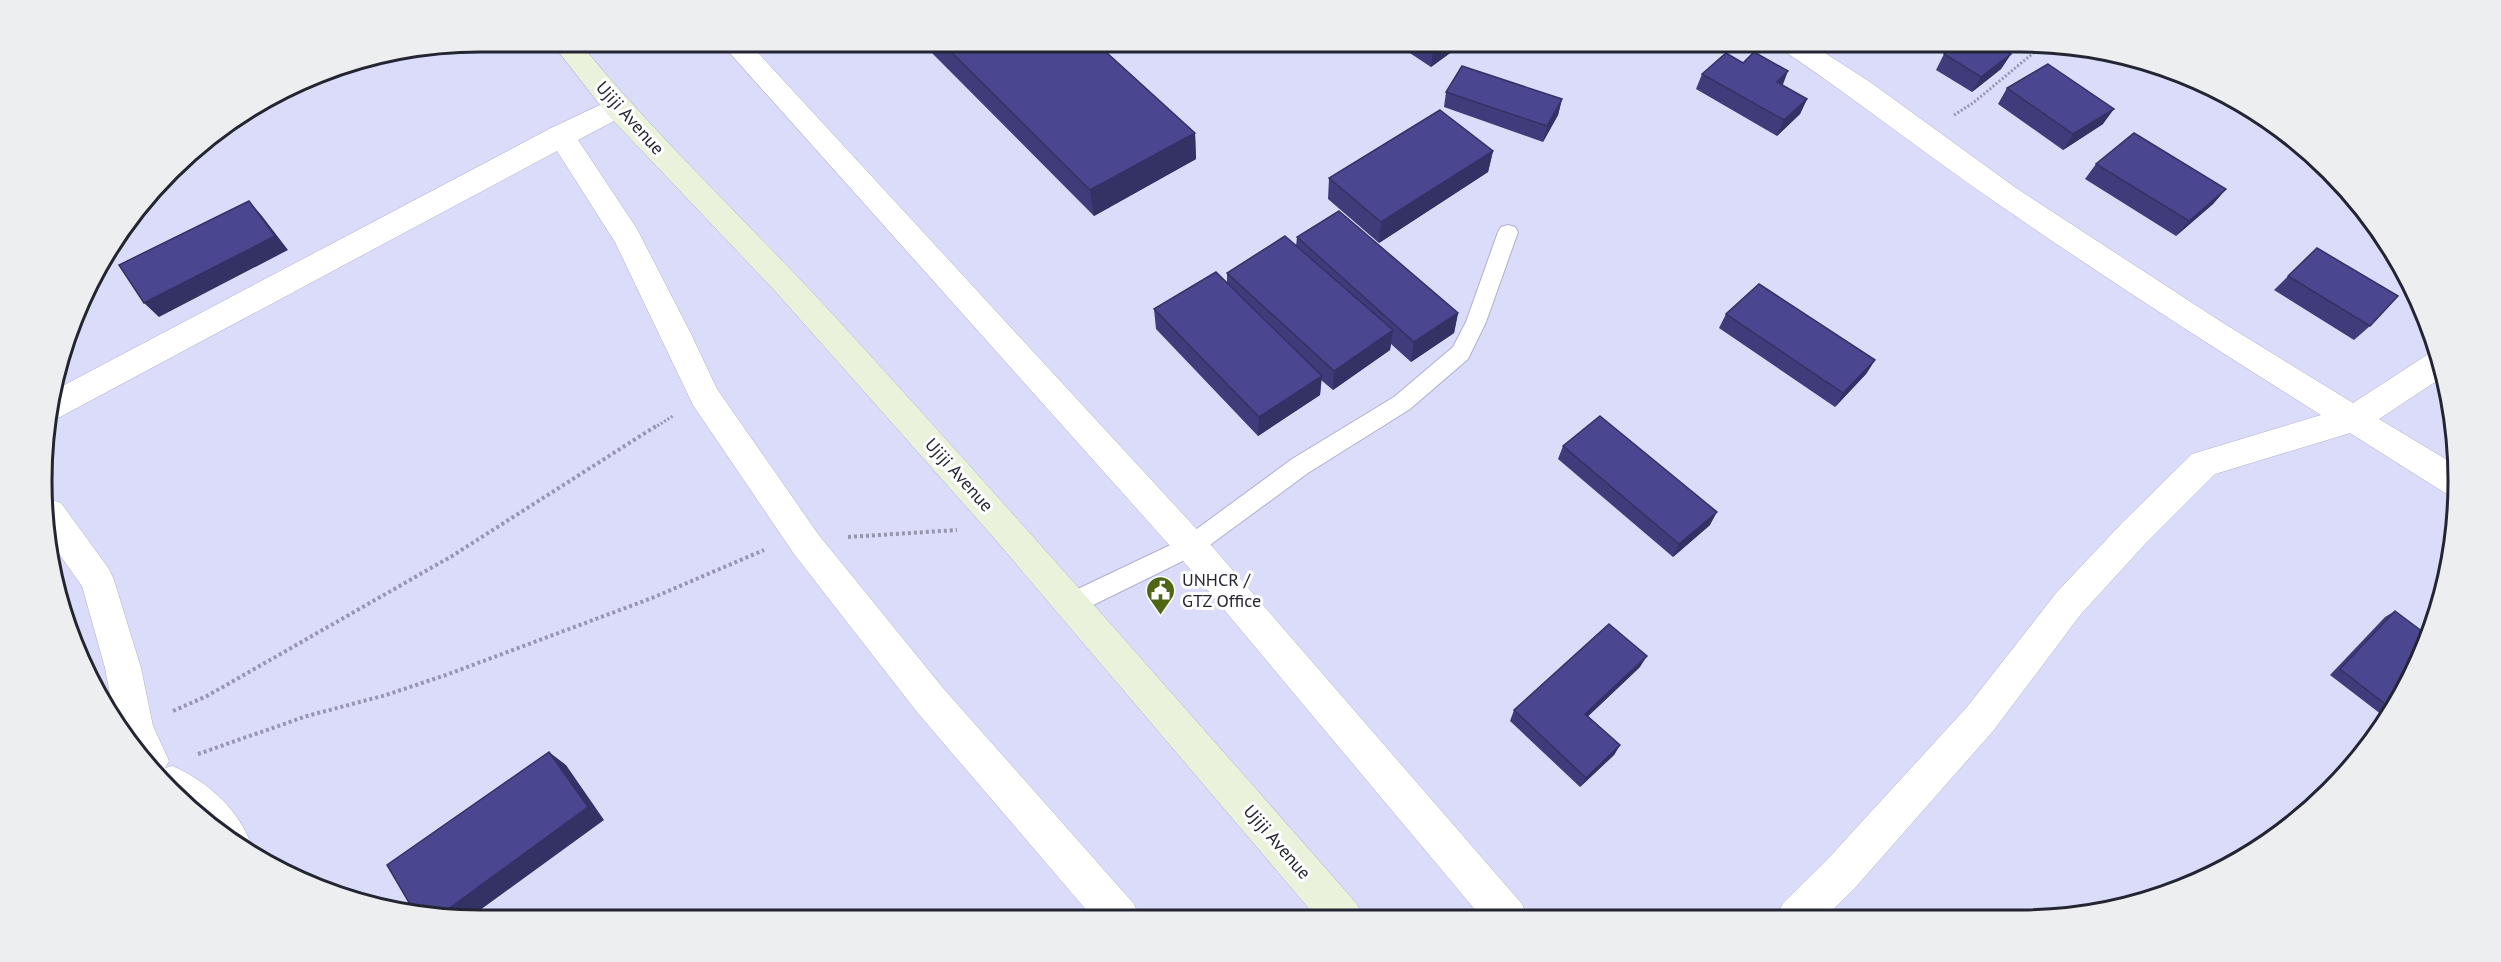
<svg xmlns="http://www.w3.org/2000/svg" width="2501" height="962" font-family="'PT Sans',sans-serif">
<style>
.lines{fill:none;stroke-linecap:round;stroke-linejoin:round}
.lane-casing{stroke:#aeafd2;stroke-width:2}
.street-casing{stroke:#aeafd2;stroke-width:1}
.secondary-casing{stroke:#aeafd2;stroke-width:1}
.path-far1{stroke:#9697ae;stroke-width:3;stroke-dasharray:2 2;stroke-linecap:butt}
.path{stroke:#9697ae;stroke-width:4;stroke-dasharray:3 3;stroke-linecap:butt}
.lane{fill:#fff;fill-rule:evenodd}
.street{fill:#fff;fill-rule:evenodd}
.secondary{fill:#eaf2dc;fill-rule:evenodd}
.wall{fill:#403c7c}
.shaded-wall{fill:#343165}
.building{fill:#4b4690;stroke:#343165;stroke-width:1.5}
.labels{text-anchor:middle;stroke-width:6;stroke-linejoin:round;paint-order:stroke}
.street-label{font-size:18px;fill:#242532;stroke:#fff}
.poi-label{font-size:18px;fill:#242532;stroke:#fff;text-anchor:start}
.rim{fill:none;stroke:#242532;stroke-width:3}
</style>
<rect width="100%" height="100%" fill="#dbdcf9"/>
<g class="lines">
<defs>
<path id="lane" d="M 1508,225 L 1515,227 L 1518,232 L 1486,322 L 1468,359 L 1410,409 L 1308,473 L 1199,553 L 1079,612 L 1071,615 L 1063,612 L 1059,604 L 1063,596 L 1183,539 L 1292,459 L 1394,397 L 1453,347 L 1466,322 L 1498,232 L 1501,227 Z"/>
<path id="street" d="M 720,42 L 748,42 L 1203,536 L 1522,904 L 1528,918 L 1482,918 L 1179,556 Z
M 1776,42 L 1808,42 L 1870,82 L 2016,188 L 2223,323 L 2353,403 L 2430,353 L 2438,350 L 2444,376 L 2379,419 L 2457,466 L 2457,497 L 2445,493 L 2350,433 L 2215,474 L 2146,543 L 2081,614 L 1993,731 L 1854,889 L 1825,917 L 1777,917 L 1783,903 L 1826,861 L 1967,707 L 2057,592 L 2122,523 L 2192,454 L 2321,415 C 2212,347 2104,277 1998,204 C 1924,153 1854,98 1780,48 Z
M 617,97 L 627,100 L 631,107 L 627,114 L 578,140 L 637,229 L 691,334 L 717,389 L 818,534 L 943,688 L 1134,904 L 1140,918 L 1094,919 L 917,712 L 794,554 L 693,405 L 615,242 L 557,151 L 60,417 L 47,420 L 53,391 L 551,128 Z
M 49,499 L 61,503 L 109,569 L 114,580 L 141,668 L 153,726 L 169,761 L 165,768 L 172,766 C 204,779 236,807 249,839 L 245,849 L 214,829 L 116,725 L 105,668 L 82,586 L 50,541 Z"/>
<path id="secondary" d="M 551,42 L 579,42 C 659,140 752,226 837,319 C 1013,512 1185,708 1357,904 L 1363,918 L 1317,918 L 994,538 L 775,291 L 607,114 Z"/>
</defs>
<!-- lane casing -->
<use href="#lane" class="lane-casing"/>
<!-- street casing -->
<use href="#street" class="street-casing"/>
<!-- secondary casing -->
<use href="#secondary" class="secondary-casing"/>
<!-- path-far1 -->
<path class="path-far1" d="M 1954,115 L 1973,103 L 2043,45
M 654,428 L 673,416"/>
<!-- path -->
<path class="path" d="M 848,537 L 957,530
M 173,711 L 207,696 L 452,556 L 656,426
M 198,754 L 307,716 L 386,695 L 446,675 L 652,598 L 764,550"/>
<!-- lane -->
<use href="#lane" class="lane"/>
<!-- street -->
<use href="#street" class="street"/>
<!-- secondary -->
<use href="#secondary" class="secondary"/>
</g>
<!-- wall -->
<path class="wall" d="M 923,42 L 1095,42 L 1195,133 L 1196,159 L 1094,216 L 923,44 Z
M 1393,42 L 1458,42 L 1457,48 L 1431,67 Z
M 1961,42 L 2019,42 L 2006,51 L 2011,54 L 2001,69 L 1972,92 L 1936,70 L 1944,54 Z
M 1702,74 L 1783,85 L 1807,99 L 1800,114 L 1777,136 L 1696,89 Z
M 2007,88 L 2103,124 L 2063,150 L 1998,104 Z
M 1446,92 L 1562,99 L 1558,115 L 1543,142 L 1444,107 Z
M 1493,151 L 1488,172 L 1379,243 L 1328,199 L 1329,178 Z
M 2096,164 L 2226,189 L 2213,204 L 2176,236 L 2085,179 Z
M 1297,237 L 1458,313 L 1454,333 L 1411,362 L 1391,344 L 1390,350 L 1333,390 L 1321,380 L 1320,395 L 1258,436 L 1156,329 L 1154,309 L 1227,283 L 1227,273 L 1296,246 Z
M 2317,248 L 2370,326 L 2354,340 L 2274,290 Z
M 1726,314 L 1875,360 L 1866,374 L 1835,407 L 1719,328 Z
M 1563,446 L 1710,525 L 1673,557 L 1558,459 Z
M 2395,611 L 2400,701 L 2386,718 L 2330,675 L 2385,617 Z
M 1640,667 L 1588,716 L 1620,745 L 1614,755 L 1580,787 L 1510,721 L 1514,710 Z"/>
<!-- shaded-wall -->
<path class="shaded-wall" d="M 1446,42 L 1458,42 L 1457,48 L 1431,67 L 1433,51 Z
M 2005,42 L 2019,42 L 1994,59 L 2003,43 Z
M 2011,54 L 2001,69 L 1972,92 L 1981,77 Z
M 1788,71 L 1782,87 L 1777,82 Z
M 1562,99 L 1558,115 L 1543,142 L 1547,126 Z
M 1807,99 L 1800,114 L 1777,136 L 1784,120 Z
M 2114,109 L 2103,124 L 2063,150 L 2073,134 Z
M 1195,133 L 1196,159 L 1094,216 L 1090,190 Z
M 1493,151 L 1488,172 L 1379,243 L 1381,222 Z
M 2226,189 L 2213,204 L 2176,236 L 2189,221 Z
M 249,201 L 262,216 L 288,250 L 159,317 L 144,303 Z
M 1458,313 L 1454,333 L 1411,362 L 1414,342 Z
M 1393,330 L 1390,350 L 1333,390 L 1334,371 Z
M 1875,360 L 1866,374 L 1835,407 L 1843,393 Z
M 1322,376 L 1320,395 L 1258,436 L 1259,417 Z
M 1717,512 L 1710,525 L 1673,557 L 1679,544 Z
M 1647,656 L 1640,667 L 1580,724 L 1585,714 Z
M 1620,745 L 1614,755 L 1580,787 L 1586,778 Z
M 549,752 L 566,765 L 604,820 L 469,918 L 440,915 Z"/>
<!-- building -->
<path class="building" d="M 941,42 L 1095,42 L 1195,133 L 1090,190 Z
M 1418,42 L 1446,42 L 1433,51 Z
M 1961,42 L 1991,42 L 2011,54 L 1981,77 L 1944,54 Z
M 1754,52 L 1788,71 L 1777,82 L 1807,99 L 1784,120 L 1702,74 L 1726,53 L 1743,63 Z
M 2048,64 L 2114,109 L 2073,134 L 2007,88 Z
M 1462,66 L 1562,99 L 1547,126 L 1446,92 Z
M 1440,110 L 1493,151 L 1381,222 L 1329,178 Z
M 2134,133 L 2226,189 L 2189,221 L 2096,164 Z
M 249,201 L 275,236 L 144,303 L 119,265 Z
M 1339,211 L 1458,313 L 1414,342 L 1297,237 Z
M 1285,236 L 1393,330 L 1334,371 L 1227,273 Z
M 2317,248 L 2398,296 L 2370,326 L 2288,276 Z
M 1216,272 L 1322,376 L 1259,417 L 1154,309 Z
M 1759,284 L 1875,360 L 1843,393 L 1726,314 Z
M 1600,416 L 1717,512 L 1679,544 L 1563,446 Z
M 2395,611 L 2427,635 L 2400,701 L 2393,710 L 2340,669 Z
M 1609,624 L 1647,656 L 1585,714 L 1620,745 L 1586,778 L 1514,710 Z
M 549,752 L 588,807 L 440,915 L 414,911 L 387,865 Z"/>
<!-- icons -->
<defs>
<symbol id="civic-pin" viewBox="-11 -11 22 30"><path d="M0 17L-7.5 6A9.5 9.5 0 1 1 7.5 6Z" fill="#4f6615" stroke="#fff"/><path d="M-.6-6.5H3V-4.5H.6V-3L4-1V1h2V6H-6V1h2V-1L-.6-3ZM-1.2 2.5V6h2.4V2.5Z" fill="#fff"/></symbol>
</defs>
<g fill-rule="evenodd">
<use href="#civic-pin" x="1144" y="574" width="33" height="45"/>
</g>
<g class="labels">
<!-- street labels -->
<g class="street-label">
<text transform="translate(630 118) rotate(48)" y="6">Ujiji Avenue</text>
<text transform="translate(959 475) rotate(48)" y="6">Ujiji Avenue</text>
<text transform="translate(1277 842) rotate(49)" y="6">Ujiji Avenue</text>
</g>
<!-- poi labels -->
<g class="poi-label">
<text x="1182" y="586">UNHCR /<tspan x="1182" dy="21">GTZ Office</tspan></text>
</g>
</g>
<!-- crop -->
<path d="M0 0H2501V962H0ZM480 52H2020A428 428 0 0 1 2448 480V482A428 428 0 0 1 2020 910H480A428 428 0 0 1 52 482V480A428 428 0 0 1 480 52Z" fill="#edeeef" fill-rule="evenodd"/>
<path class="rim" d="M480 52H2020A428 428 0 0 1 2448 480V482A428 428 0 0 1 2020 910H480A428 428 0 0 1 52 482V480A428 428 0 0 1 480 52Z"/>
</svg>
